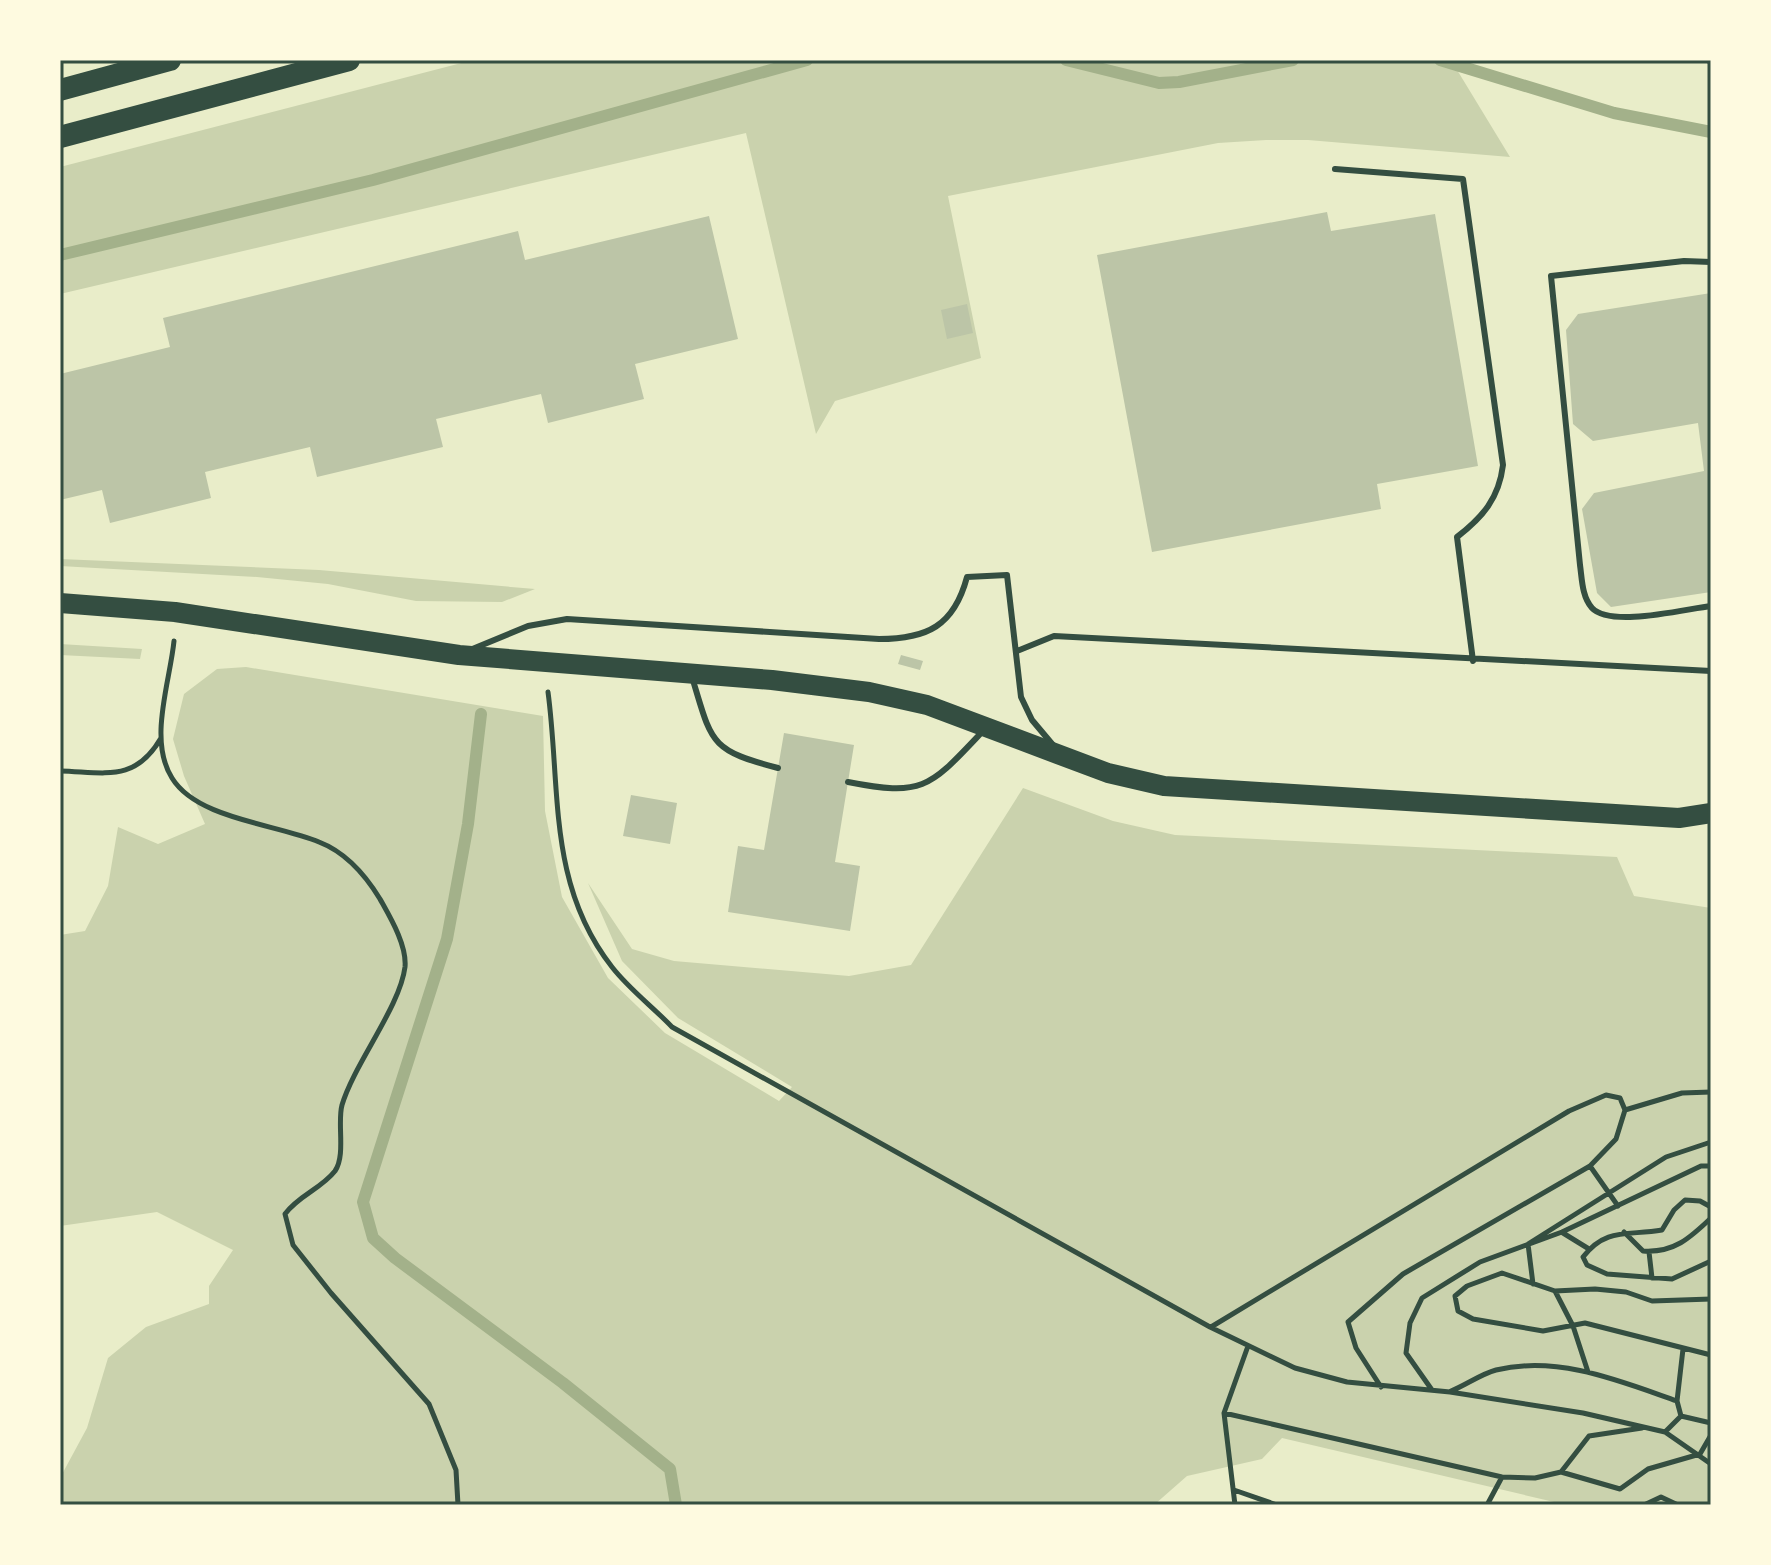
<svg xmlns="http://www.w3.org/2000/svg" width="1771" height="1565" font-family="'Source Serif 4',serif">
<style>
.green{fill:#cad2ad}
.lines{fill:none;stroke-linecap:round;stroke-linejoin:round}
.stream{stroke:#a3b18a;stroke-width:12}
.building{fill:#bcc5a7}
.path{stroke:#344e41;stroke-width:5}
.service{stroke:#344e41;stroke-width:6}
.primary{stroke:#344e41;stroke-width:20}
.trunk{stroke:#344e41;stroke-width:22}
.neatline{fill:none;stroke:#344e41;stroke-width:3}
</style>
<rect width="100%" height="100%" fill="#e9edc9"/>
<!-- green -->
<path class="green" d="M 473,60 L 1451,60 L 1510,157 L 1308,140 L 1266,140 L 1218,143 L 948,196 L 981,358 L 835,401 L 816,434 L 746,133 L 60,294 L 60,167 Z
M 60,559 L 319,570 L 535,589 L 502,602 L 416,601 L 328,584 L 257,577 L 60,566 Z
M 60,644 L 142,649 L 140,659 L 60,655 Z
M 246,667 L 543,716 L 545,811 L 562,897 L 608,978 L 665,1033 L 779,1101 L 792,1087 L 678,1018 L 622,961 L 588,883 L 632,949 L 674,961 L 849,976 L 911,965 L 1023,788 L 1113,821 L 1175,835 L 1617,857 L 1634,896 L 1711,908 L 1711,1505 L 1567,1505 L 1282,1438 L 1262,1459 L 1187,1476 L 1154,1505 L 60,1505 L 60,1478 L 87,1428 L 108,1358 L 146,1327 L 209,1304 L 209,1286 L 233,1250 L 157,1212 L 60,1226 L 60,935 L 85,931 L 108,886 L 118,827 L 158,844 L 205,824 L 184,776 L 173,739 L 184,694 L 217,669 Z"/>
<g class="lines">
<!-- stream -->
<path class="stream" d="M 1066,60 L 1159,83 L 1179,82 L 1293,60
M 1440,60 L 1614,113 L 1711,132
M 60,255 L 373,180 L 807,60
M 481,714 L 468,824 L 447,939 L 363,1202 L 373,1238 L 395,1258 L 563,1383 L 670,1469 L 676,1505"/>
</g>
<!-- building -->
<path class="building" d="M 1327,212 L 1331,231 L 1435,214 L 1478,466 L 1377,484 L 1381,509 L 1152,552 L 1097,255 Z
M 709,216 L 738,339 L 635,364 L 644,399 L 548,423 L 541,394 L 436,419 L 443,447 L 317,477 L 310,447 L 205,472 L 211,498 L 110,523 L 102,490 L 60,500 L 60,374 L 170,347 L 163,318 L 518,231 L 525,260 Z
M 1711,293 L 1711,592 L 1611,607 L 1597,593 L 1582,509 L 1594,493 L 1704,471 L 1698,423 L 1593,441 L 1573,424 L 1566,330 L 1578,314 Z
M 967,304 L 973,333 L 947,339 L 941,310 Z
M 901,655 L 923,661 L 920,670 L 898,664 Z
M 784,733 L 854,745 L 835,862 L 860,866 L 850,931 L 728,912 L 738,846 L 764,850 Z
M 631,795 L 677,803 L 670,844 L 623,836 Z"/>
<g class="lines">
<!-- path -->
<path class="path" d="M 174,641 C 170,682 148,740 172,778 C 197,819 276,824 319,842 C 345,852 366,876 380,899 C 390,917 407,945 405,967 C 400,1007 354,1064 342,1105 C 337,1123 346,1155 335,1171 C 321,1189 299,1195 285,1214 L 293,1245 L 331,1293 L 429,1404 L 456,1470 L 458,1505
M 548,692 C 561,789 547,884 612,967 C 629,989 653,1007 672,1027 L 1210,1327 L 1295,1368 L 1347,1382 L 1450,1392 L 1583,1413 L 1665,1432 L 1711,1464
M 60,771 C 105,772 135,783 161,738
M 1625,1110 L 1682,1093 L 1711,1092
M 1590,1166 L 1618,1206
M 1711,1207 L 1700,1201 L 1685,1200 L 1674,1210 L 1662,1230 C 1628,1236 1606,1227 1583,1257 L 1587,1265 L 1607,1274 L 1672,1279 L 1711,1261
M 1624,1232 L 1643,1251 C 1674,1253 1690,1238 1711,1218
M 1563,1233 L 1589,1249
M 1649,1252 L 1652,1278
M 1533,1284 L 1528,1244 L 1666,1157 L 1711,1142
M 1555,1291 L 1573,1326 L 1588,1372
M 1711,1299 L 1652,1301 L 1626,1292 L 1595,1289 L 1555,1291 L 1502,1273 L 1467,1286 L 1455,1296 L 1458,1311 L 1473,1319 L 1543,1331 L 1585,1323 L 1711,1355
M 1211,1327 L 1569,1111 L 1606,1095 L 1620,1098 L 1625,1110 L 1616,1139 L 1590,1166 L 1403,1274 L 1348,1322 L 1356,1348 L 1381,1387
M 1432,1390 L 1406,1353 L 1410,1323 L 1422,1298 L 1480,1262 L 1562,1232 L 1701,1166 L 1711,1166
M 1451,1391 C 1466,1385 1481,1374 1496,1370 C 1558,1355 1620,1381 1677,1401 L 1681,1416
M 1677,1401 L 1683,1349
M 1224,1413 L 1502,1477 L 1535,1478 L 1561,1472 L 1620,1489 L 1648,1469 L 1700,1454 L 1711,1435
M 1665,1432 L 1681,1416 L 1711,1423
M 1561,1472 L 1589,1436 L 1642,1428
M 1234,1490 L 1277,1505
M 1235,1505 L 1224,1413 L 1248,1346
M 1487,1505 L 1502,1477
M 1644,1505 L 1661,1497 L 1678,1505"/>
<!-- service -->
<path class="service" d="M 1709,60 L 1711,63
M 1335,169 L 1463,179 L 1503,465 C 1499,498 1483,517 1457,537 L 1473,661
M 1711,262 L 1684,261 L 1551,276 L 1580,565 C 1582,579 1582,597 1592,608 C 1611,628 1685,609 1711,606
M 470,650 L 528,626 L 567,619 L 879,639 C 927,639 954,626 967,577 L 1007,575 L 1021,697 L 1032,720 L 1053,745
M 1017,651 L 1054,636 L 1711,671
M 692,677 C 712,743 709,750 778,768
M 848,782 C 924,797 930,787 982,732"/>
<!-- primary -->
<path class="primary" d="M 60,603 L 175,612 L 459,655 L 772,680 L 869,692 L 927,705 L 1108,773 L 1164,786 L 1679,818 L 1711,813"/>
<!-- trunk -->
<path class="trunk" d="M 60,90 L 170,60
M 60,137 L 349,60"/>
</g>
<!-- border -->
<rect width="1771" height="1565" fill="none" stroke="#fefae0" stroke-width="124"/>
<rect x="62" y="62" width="1647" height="1441" class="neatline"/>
</svg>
